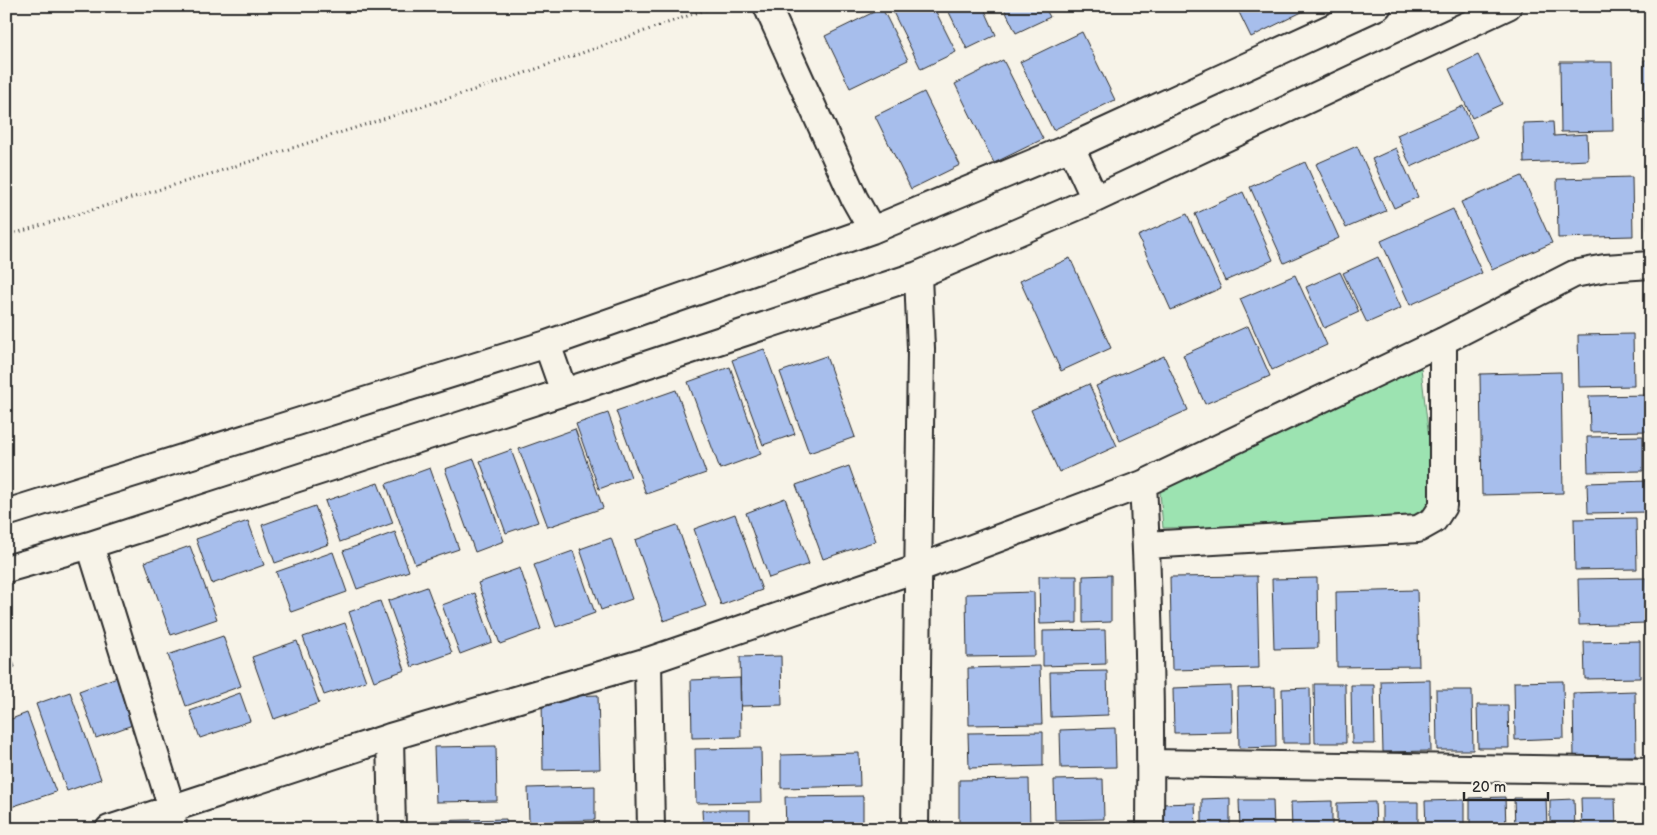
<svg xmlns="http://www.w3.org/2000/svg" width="1657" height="835" font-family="'Balsamiq Sans',sans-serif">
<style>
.green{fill:#9ce3b1;stroke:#64876e}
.building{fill:#a7beec;stroke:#2b2b2b}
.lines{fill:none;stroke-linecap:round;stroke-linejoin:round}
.street-casing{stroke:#2b2b2b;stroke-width:30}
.path{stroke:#2b2b2b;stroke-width:3;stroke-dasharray:1 4;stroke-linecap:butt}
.street{stroke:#f7f3e8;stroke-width:26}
</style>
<rect width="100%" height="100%" fill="#f7f3e8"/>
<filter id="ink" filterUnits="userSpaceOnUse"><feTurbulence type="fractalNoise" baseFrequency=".02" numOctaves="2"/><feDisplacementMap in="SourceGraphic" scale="10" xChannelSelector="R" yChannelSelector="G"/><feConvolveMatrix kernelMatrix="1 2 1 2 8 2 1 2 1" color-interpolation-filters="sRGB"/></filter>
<g filter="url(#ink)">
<!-- green -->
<path class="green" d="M 1421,368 L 1436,502 L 1412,525 L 1163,528 L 1159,480 Z"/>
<!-- building -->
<path class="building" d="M 890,6 L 933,6 L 956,52 L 921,69 Z
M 946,6 L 983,6 L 996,35 L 967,49 Z
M 1003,6 L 1044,6 L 1050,17 L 1016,33 Z
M 1060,6 L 1071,6 L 1062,11 Z
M 1236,6 L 1306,6 L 1308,9 L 1251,37 Z
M 882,8 L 908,60 L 850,88 L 825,36 Z
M 1082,32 L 1115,100 L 1053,130 L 1020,62 Z
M 1478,55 L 1502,104 L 1472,118 L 1449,69 Z
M 1003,60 L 1043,139 L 994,163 L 955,84 Z
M 1644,60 L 1651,60 L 1651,123 L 1645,124 Z
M 1560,62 L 1612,62 L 1613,131 L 1561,132 Z
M 924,92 L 960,165 L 911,189 L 875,116 Z
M 1463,106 L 1477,137 L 1411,167 L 1397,135 Z
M 1553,122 L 1554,136 L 1587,134 L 1588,160 L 1524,163 L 1523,123 Z
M 1357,146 L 1386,211 L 1346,228 L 1316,164 Z
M 1396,148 L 1418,197 L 1394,208 L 1372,159 Z
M 1305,162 L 1339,238 L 1284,263 L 1250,187 Z
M 1646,165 L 1651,165 L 1651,230 L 1648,230 Z
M 1522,176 L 1552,243 L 1492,270 L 1461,202 Z
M 1632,177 L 1633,236 L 1558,238 L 1557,179 Z
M 1243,192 L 1273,260 L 1225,281 L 1195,214 Z
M 1453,209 L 1482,273 L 1410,305 L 1381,241 Z
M 1187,214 L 1221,288 L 1171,310 L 1138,236 Z
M 1378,257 L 1401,308 L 1367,323 L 1343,273 Z
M 1070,258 L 1111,348 L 1061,371 L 1020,281 Z
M 1340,272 L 1359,312 L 1324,328 L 1306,287 Z
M 1295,275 L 1327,345 L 1272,370 L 1240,299 Z
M 1248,326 L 1270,376 L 1205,404 L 1183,355 Z
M 1633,334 L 1634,386 L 1579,387 L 1578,335 Z
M 764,349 L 795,434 L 763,445 L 732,360 Z
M 826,356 L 855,437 L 809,453 L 780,372 Z
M 1164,356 L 1188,410 L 1120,441 L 1096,386 Z
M 730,367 L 761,454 L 720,469 L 688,382 Z
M 1561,372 L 1563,493 L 1482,495 L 1480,374 Z
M 1089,384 L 1117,446 L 1059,472 L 1031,410 Z
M 676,390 L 706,473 L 646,494 L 616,411 Z
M 1651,395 L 1651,431 L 1590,432 L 1589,396 Z
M 608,413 L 631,477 L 599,489 L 576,424 Z
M 575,429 L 603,508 L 548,527 L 519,449 Z
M 1643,436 L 1643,471 L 1588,472 L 1587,437 Z
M 511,450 L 538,522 L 506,533 L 480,461 Z
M 474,459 L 504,541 L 475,552 L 445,469 Z
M 849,466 L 876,541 L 823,559 L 796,485 Z
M 430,468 L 459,549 L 415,564 L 386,484 Z
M 1648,481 L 1649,512 L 1588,513 L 1587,483 Z
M 378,483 L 393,523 L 340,542 L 325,501 Z
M 785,498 L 809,564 L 769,578 L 746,513 Z
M 315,506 L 329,544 L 275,563 L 262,525 Z
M 735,514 L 762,590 L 721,605 L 694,529 Z
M 1636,518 L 1637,569 L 1575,570 L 1574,519 Z
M 248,521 L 264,565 L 212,584 L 196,539 Z
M 677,525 L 706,606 L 664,621 L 635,540 Z
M 395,532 L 409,571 L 357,589 L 343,551 Z
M 611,538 L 632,599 L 601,610 L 580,549 Z
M 190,546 L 217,619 L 171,635 L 145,562 Z
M 573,551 L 595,613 L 556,627 L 534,565 Z
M 333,552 L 347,592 L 291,612 L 276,572 Z
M 520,568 L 541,629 L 500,644 L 478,583 Z
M 1111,575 L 1111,622 L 1083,623 L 1083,576 Z
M 1039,576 L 1077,576 L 1077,623 L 1040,624 Z
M 1257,576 L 1259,668 L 1172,670 L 1170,577 Z
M 1317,578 L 1318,648 L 1274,649 L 1272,579 Z
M 1646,578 L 1647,623 L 1579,625 L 1578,579 Z
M 427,587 L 452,653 L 412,667 L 388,601 Z
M 1417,590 L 1419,666 L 1337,667 L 1336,592 Z
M 1034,592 L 1035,656 L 967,657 L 966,594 Z
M 475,593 L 492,642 L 460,654 L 442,605 Z
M 380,601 L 405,670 L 374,681 L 349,612 Z
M 345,623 L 366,681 L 324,695 L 303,637 Z
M 1105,630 L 1106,664 L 1043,666 L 1043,631 Z
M 223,636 L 241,686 L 186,706 L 168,655 Z
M 297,641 L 319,703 L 274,719 L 252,657 Z
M 1640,641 L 1640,678 L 1585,679 L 1584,642 Z
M 6,643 L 15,667 L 6,670 Z
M 781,656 L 782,705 L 741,706 L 740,657 Z
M 1040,666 L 1042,724 L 969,725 L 968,668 Z
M 1107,671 L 1108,715 L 1051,717 L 1050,672 Z
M 120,676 L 138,723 L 96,738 L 79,691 Z
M 740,678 L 741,737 L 692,738 L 691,680 Z
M 1430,680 L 1431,751 L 1383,752 L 1381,681 Z
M 1563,681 L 1564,738 L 1515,740 L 1514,682 Z
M 1314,684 L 1345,684 L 1346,743 L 1315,743 Z
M 1351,685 L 1374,685 L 1375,744 L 1352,744 Z
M 1231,686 L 1232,732 L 1174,733 L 1173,688 Z
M 1275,687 L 1276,747 L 1239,748 L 1238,688 Z
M 1310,688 L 1311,743 L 1283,743 L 1282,689 Z
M 1436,690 L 1472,690 L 1473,750 L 1437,750 Z
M 1635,691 L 1636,756 L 1574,758 L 1573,693 Z
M 70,692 L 101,779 L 67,791 L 36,704 Z
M 240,693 L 250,721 L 200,738 L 190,711 Z
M 598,695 L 600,769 L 543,770 L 542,697 Z
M 1477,705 L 1508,705 L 1509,748 L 1478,748 Z
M 27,713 L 56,792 L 8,808 L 6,802 L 6,721 Z
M 1115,728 L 1116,767 L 1061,768 L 1060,730 Z
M 1043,732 L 1043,766 L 969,768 L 968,733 Z
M 496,746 L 497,801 L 436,802 L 434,747 Z
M 761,748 L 762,802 L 696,803 L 695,749 Z
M 859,753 L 860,786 L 781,788 L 781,755 Z
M 1029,779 L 1030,829 L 959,829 L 959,780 Z
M 1103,779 L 1104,819 L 1055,820 L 1054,780 Z
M 595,786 L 595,820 L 529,822 L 528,788 Z
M 863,796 L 863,829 L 786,829 L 785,797 Z
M 1505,797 L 1506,829 L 1470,829 L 1470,798 Z
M 1230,798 L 1230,829 L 1202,829 L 1202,799 Z
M 1514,798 L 1546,798 L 1547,829 L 1515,829 Z
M 1581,798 L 1615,798 L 1616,829 L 1582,829 Z
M 1574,799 L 1575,829 L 1550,829 L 1550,800 Z
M 1239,800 L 1273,800 L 1274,829 L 1240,829 Z
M 1464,800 L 1464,829 L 1426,829 L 1425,801 Z
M 1332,801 L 1332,829 L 1292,829 L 1291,802 Z
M 1375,802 L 1376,829 L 1337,829 L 1337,803 Z
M 1382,802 L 1418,802 L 1418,829 L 1382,829 Z
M 1195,803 L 1196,829 L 1162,829 L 1161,804 Z
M 702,810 L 750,810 L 750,829 L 703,829 Z
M 506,819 L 507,829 L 429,829 L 429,821 Z
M 1102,826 L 1102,829 L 1059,829 L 1059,827 Z"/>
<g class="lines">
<defs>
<path id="street" d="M 767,6 L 854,198 L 872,230
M 1071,147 L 1095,199
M 547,344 L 564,392
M 1143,484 C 1149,598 1151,714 1150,829
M 6,513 L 547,344 L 872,230 L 1071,147 L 1378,6
M 90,545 L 172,809 L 173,829
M 1146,545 L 1418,529 L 1434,520 L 1443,506 L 1443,341
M 6,569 L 90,545 L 564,392 L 918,275 L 1095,199 L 1508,6
M 648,661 L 651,829
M 390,737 L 392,829
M 1151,763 L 1651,771
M 109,829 L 390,737 L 648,661 L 919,568 L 1143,484 L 1443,341 L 1574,274 L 1605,268 L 1651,265
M 915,829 L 921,349 L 918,275"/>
</defs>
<!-- street casing -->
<use href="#street" class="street-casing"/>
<!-- path -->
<path class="path" d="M 6,236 L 217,172 L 499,82 L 716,6"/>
<!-- street -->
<use href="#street" class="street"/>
</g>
</g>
<!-- margin -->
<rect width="1657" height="835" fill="none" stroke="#f7f3e8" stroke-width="25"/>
<rect x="12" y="12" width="1632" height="810" fill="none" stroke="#2b2b2b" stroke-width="2" filter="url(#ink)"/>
<!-- scale -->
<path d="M1464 792v8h84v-8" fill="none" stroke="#2b2b2b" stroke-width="2.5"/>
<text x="1472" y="792" font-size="15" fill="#2b2b2b" stroke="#f7f3e8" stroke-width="4" paint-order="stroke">20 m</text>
</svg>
